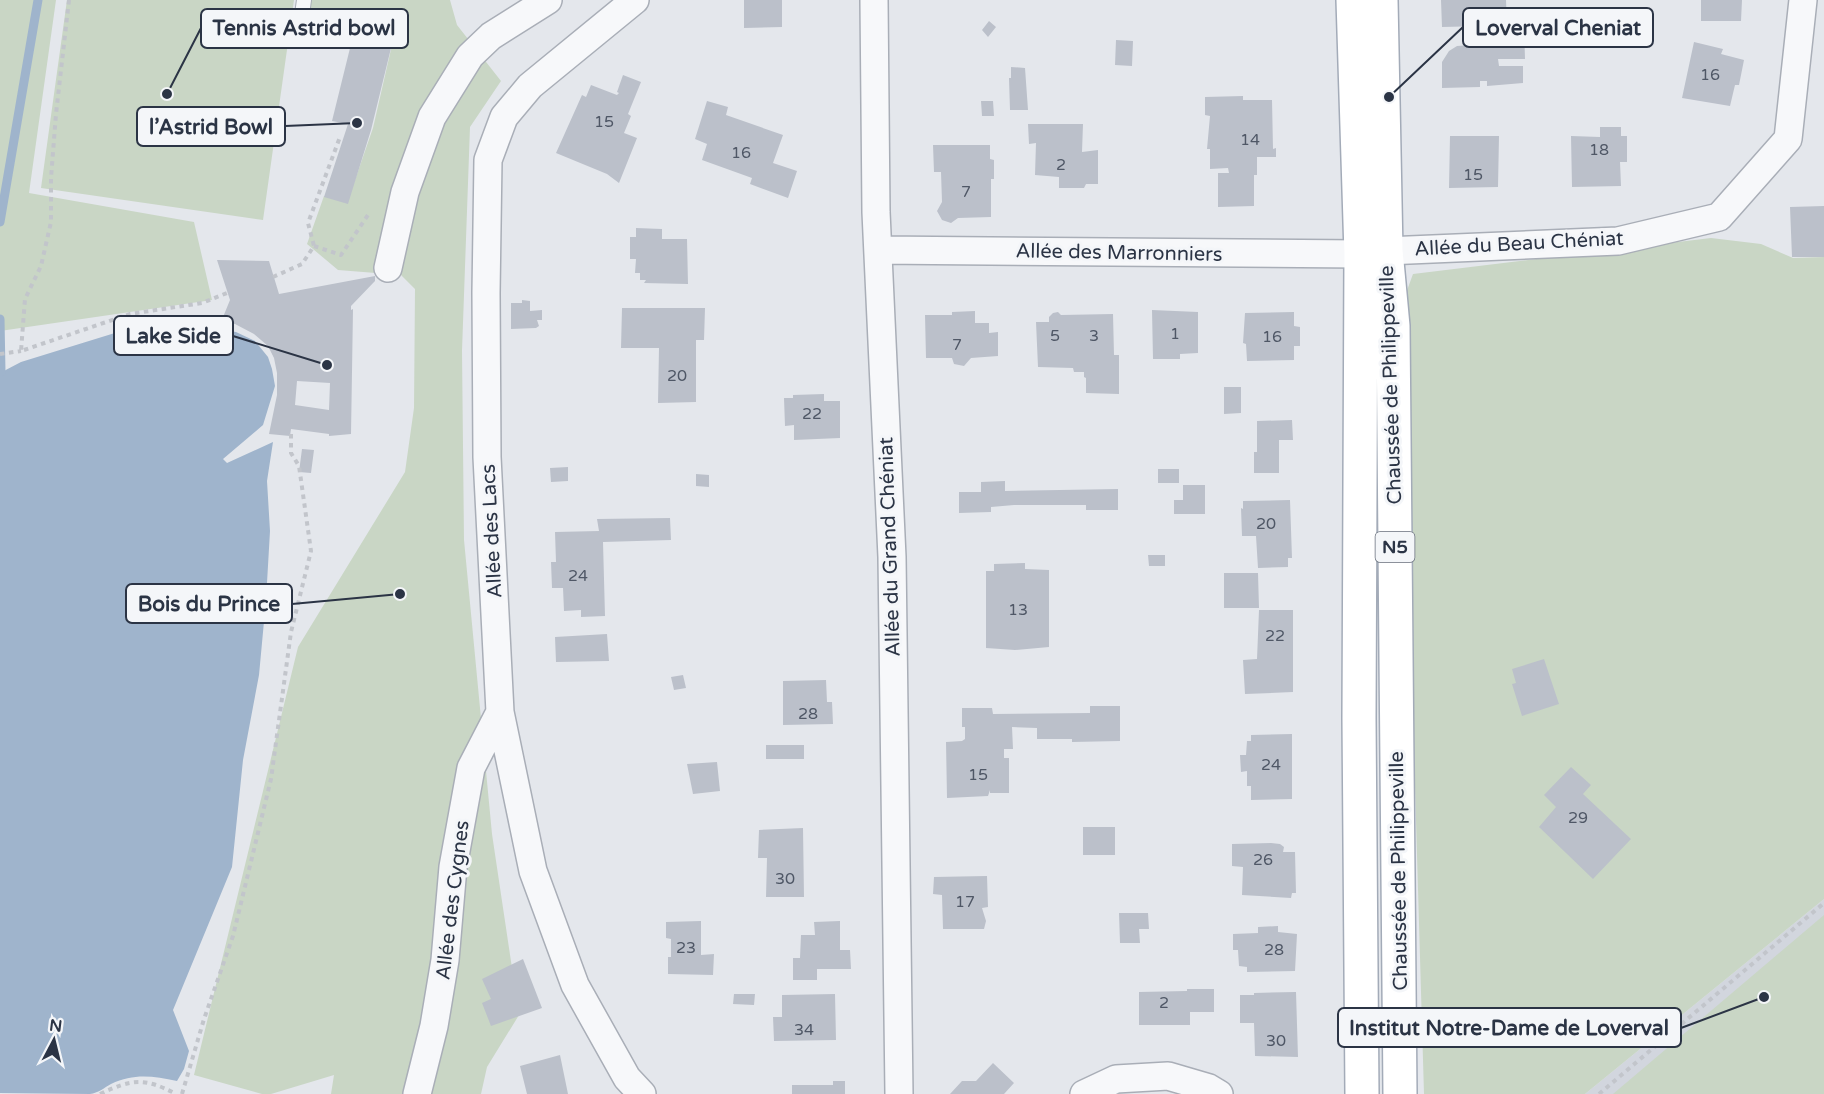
<svg xmlns="http://www.w3.org/2000/svg" width="1824" height="1094" viewBox="0 0 1824 1094" font-family="'Varela Round',sans-serif">
<rect width="100%" height="100%" fill="#e4e7ec"/>
<!-- built -->
<path fill="#d2d6de" d="M1824 899V1094H1585Z"/>
<!-- green -->
<path fill="#c9d6c5" d="M0 0H56L29 193 194 222 212 300 0 331Z
M67 0H294L263 220 41 188Z
M306 0H450L457 25 501 81 470 127 462 351 464 540 492 834 519 1015 487 1067 481 1094H331L334 1075 271 1094H262L194 1075 298 647 405 472 414 408 415 289 401 275 338 270 307 244 324 196 347 203 373 128 392 45 316 35 303 15Z
M1711 238 1761 244 1793 258 1824 257V899L1585 1094H1424L1401 307 1413 274Z
M1824 915V1094H1613Z"/>
<!-- water -->
<path fill="#9fb4cc" d="M175 322 236 332 255 341 268 357 272 369 275 386 263 425 223 459 227 463 273 442 267 481 270 531 266 600 259 675 243 760 232 867 173 1010 189 1051 184 1069 177 1081C153 1076 134 1073 111 1084 104 1088 98 1093 90 1094L0 1093V373L21 362 144 324Z"/>
<g fill="none" stroke-linecap="round" stroke-linejoin="round">
<!-- stream -->
<path stroke="#9fb4cc" stroke-width="9" d="M0 222 38 0
M0 319 1 372"/>
</g>
<!-- building -->
<path fill="#bbc0ca" fill-rule="evenodd" d="M744 0H782V27L744 28Z
M1441 0H1506L1507 26H1524L1525 59H1498L1499 66H1523V83L1487 86V81H1480V87L1442 88V62L1449 51 1457 46 1484 44V26L1442 27Z
M1701 0H1742L1741 21H1701Z
M989 21 996 27 988 37 982 30Z
M352 40 392 44 371 130 348 204 324 197 348 124 332 121Z
M1116 40 1133 41 1132 66 1115 65Z
M1694 42 1723 49 1721 54 1744 60 1739 85H1735L1730 106 1682 98Z
M1011 67 1025 68 1028 110H1010L1009 78H1011Z
M623 75 641 82 628 114 631 116 624 133 637 138 619 183 607 174 556 153 582 95 586 97 591 85 617 95 619 93 617 92Z
M1243 96V100H1272L1273 149 1276 148V157H1257V175H1254V206L1218 207V173H1229L1228 168 1210 169V149H1207L1210 116 1205 115V97Z
M707 101 728 107 726 115 783 135 773 163 797 171 788 198 750 184 752 178 702 160 707 144 695 139Z
M981 101H993L994 116H982Z
M1028 124H1083L1082 152 1098 150V184H1086L1084 188H1059V177L1035 175 1036 143 1029 144Z
M1600 127H1621V136H1627V162H1620L1621 186 1572 187 1571 136 1600 137Z
M1450 136H1499L1498 187 1449 188Z
M933 145H990V159L994 160V179H991V217L958 218 951 223 942 220 937 211 942 202 941 172H934Z
M1824 206V257H1792L1790 207Z
M636 228 662 229V239H687L688 284 644 283 646 280H640V273H635L636 259H630V237H636Z
M217 260 269 261 279 294 375 276V281L351 306V310L353 309 351 434 329 436V434L291 429 290 436 269 434 277 395V373L274 358 268 346 254 334 235 324 221 322 230 300ZM297 381 330 383 329 410 295 405Z
M522 300 530 301V311L542 310V320H537L539 326 536 328 511 329V303H522Z
M622 308H705L704 340H696V402L658 403 659 348H621Z
M1152 310 1198 312V353L1180 354V359H1153Z
M975 311V323H989V333L998 332V356L971 358 964 366 954 364 952 358H926L925 315H952V312Z
M1058 312 1061 315 1113 314 1114 355H1119V394L1086 393V378L1084 377V372H1074L1073 368 1038 367 1036 322H1049V317L1053 313Z
M1294 312V326L1300 327V346H1294V360L1247 361 1246 344 1243 343 1245 313Z
M1224 387H1241V413L1224 414Z
M824 394V401H840V438L794 440V425L785 426 784 398H793V395Z
M1292 420 1293 440H1279V473H1254V452H1257V421Z
M302 449 314 450 311 473 299 472Z
M568 467V481L551 482 550 468Z
M1158 469H1179V483H1158Z
M696 474 709 475V487L696 486Z
M1005 481V491L1118 489V510H1086V505H1014L991 507V512L959 513V492H981V482Z
M1183 485H1205V514H1174V500H1183Z
M1290 500 1292 558H1288V567L1258 568 1256 536H1242L1241 508 1243 509V501Z
M670 518 671 540 603 542 605 616 581 617V610L564 611 563 588H552L551 562H556L555 532 599 531 597 519Z
M1148 555H1165V566H1149Z
M1025 563V569L1049 570V647L1015 650 986 648V571H994V564Z
M1224 573H1258L1259 608H1224Z
M1259 610H1293V692L1245 694 1243 660 1257 659Z
M607 634 609 661 556 662 555 637Z
M1544 659 1559 704 1522 716 1512 684 1516 683 1512 669Z
M683 675 686 688 674 690 671 677Z
M826 680 827 702H832L833 724 783 725V681Z
M1090 706H1120V741L1072 742V739H1037V728L1012 727 1013 749H1004V758H1009V793H990V790L988 796 947 798 946 742 962 741 965 739V727H962V708H992L993 714 1090 713Z
M1292 734V799L1251 800V786H1247V771L1241 772 1240 755H1246L1247 741H1251V735Z
M766 745H804V759H766Z
M717 762 720 791 693 794 687 764Z
M1571 767 1591 785 1583 794 1631 839 1593 879 1539 827 1556 807 1544 795Z
M1083 827H1115V855H1083Z
M803 828 804 897H766L767 858H758L759 830Z
M1271 843 1280 844 1284 847 1283 852H1295L1296 893H1292L1291 898 1242 895 1243 867 1232 866V844Z
M987 876 988 907 982 908 986 921 984 929H943L942 895 933 894 934 877Z
M1119 913H1148L1149 929H1139L1140 943H1120Z
M701 921V955L714 954 713 975 668 974V957H671V939L666 938V922Z
M840 921V950H850L851 969H817V980H793V958H800L801 935H815L814 922Z
M1278 926V932L1297 934 1295 971 1247 972V967L1239 966 1238 950H1233V934L1258 933V927Z
M523 959 542 1008 491 1026 482 1003 491 999 482 979Z
M1187 989H1214V1012H1190V1025H1139V992L1187 991Z
M1296 992 1298 1057 1255 1056 1254 1023H1240V995H1254V993Z
M734 994H755L754 1005 733 1004Z
M835 994 836 1040 774 1041 773 1017H782V995Z
M560 1055 568 1094H527L520 1066Z
M993 1063 1014 1083 1004 1094H950L962 1081H976Z
M833 1081H845V1094H792V1085H833Z"/>
<g fill="none" stroke-linecap="round" stroke-linejoin="round">
<defs>
<path id="service" d="M300 29 304 0"/>
<path id="minor" d="M635 0 530 86 504 117 488 160 486 293 487 457 500 712 533 871 575 985 627 1078 642 1094
M874 0 876 212 892 557 899 1094
M878 250 1361 254 1386 251 1618 241 1719 217 1788 139 1803 0
M388 268 405 192 432 117 470 56 491 36 548 0
M417 1094 434 1026 445 960 453 867 471 768 500 712
M1084 1094 1116 1079 1168 1076 1209 1088 1219 1094"/>
<path id="primary" d="M1353 0 1361 254 1359 718 1362 1094
M1381 0 1386 251 1393 326 1400 1094"/>
</defs>
<!-- service casing -->
<use href="#service" stroke="#a9aeb7" stroke-width="16"/>
<!-- minor casing -->
<use href="#minor" stroke="#a9aeb7" stroke-width="30"/>
<!-- primary casing -->
<use href="#primary" stroke="#a3abb8" stroke-width="36"/>
<!-- path -->
<path stroke="#c2c5cb" stroke-width="4" stroke-dasharray="4.5 4.5" stroke-linecap="butt" d="M69 0 56 114 51 178V222L41 266 25 299 21 351 130 314 202 303 227 293
M314 246 341 255 370 212
M273 277 302 264 314 246 308 223 340 137
M0 354 21 351
M100 1094C132 1079 144 1077 176 1094
M182 1094 204 1019 233 936 271 779 291 632 311 551 299 466 291 453V433
M1599 1094 1824 903"/>
<!-- service -->
<use href="#service" stroke="#f7f8fa" stroke-width="14"/>
<!-- minor -->
<use href="#minor" stroke="#f7f8fa" stroke-width="27"/>
<!-- primary -->
<use href="#primary" stroke="#fff" stroke-width="33"/>
</g>
<g text-anchor="middle" stroke-width="6" stroke-linejoin="round" paint-order="stroke">
<!-- number labels -->
<g font-size="16" fill="#4f5766">
<text x="1710" y="80">16</text>
<text x="604" y="127">15</text>
<text x="1250" y="145">14</text>
<text x="1599" y="155">18</text>
<text x="741" y="158">16</text>
<text x="1061" y="170">2</text>
<text x="1473" y="180">15</text>
<text x="966" y="197">7</text>
<text x="1175" y="339">1</text>
<text x="1055" y="341">5</text>
<text x="1094" y="341">3</text>
<text x="1272" y="342">16</text>
<text x="957" y="350">7</text>
<text x="677" y="381">20</text>
<text x="812" y="419">22</text>
<text x="1266" y="529">20</text>
<text x="578" y="581">24</text>
<text x="1018" y="615">13</text>
<text x="1275" y="641">22</text>
<text x="808" y="719">28</text>
<text x="1271" y="770">24</text>
<text x="978" y="780">15</text>
<text x="1578" y="823">29</text>
<text x="1263" y="865">26</text>
<text x="785" y="884">30</text>
<text x="965" y="907">17</text>
<text x="686" y="953">23</text>
<text x="1274" y="955">28</text>
<text x="1164" y="1008">2</text>
<text x="804" y="1035">34</text>
<text x="1276" y="1046">30</text>
</g>
<!-- shield labels -->
<rect fill="#f4f6f9" stroke="#676e7b" stroke-width="1.5" x="1375.5" y="532" width="39" height="30" rx="4.5"/>
<g font-size="18" font-weight="bold" fill="#2b3445">
<text x="1395" y="553">N5</text>
</g>
<!-- street labels -->
<g font-size="20" fill="#2b3445" stroke="#f4f6f9">
<text transform="translate(1519 243) rotate(-3)" y="7">Allée du Beau Chéniat</text>
<text transform="translate(1119 252) rotate(1)" y="7">Allée des Marronniers</text>
<text transform="translate(1390 385) rotate(-92)" y="7">Chaussée de Philippeville</text>
<text transform="translate(491 531) rotate(-93)" y="7">Allée des Lacs</text>
<text transform="translate(889 547) rotate(-92)" y="7">Allée du Grand Chéniat</text>
<text transform="translate(1398 871) rotate(-91)" y="7">Chaussée de Philippeville</text>
<text transform="translate(452 900) rotate(-83)" y="7">Allée des Cygnes</text>
</g>
</g>
<!-- callouts -->
<path fill="none" stroke="#2b3445" stroke-width="2" d="M1389 97L1463 27M167 94L201 28M357 123L285 126M327 365L233 336M400 594L292 604M1764 997L1681 1028"/>
<g fill="#2b3445" stroke="#f4f6f9" stroke-width="2">
<circle cx="1389" cy="97" r="6"/>
<circle cx="167" cy="94" r="6"/>
<circle cx="357" cy="123" r="6"/>
<circle cx="327" cy="365" r="6"/>
<circle cx="400" cy="594" r="6"/>
<circle cx="1764" cy="997" r="6"/>
</g>
<g fill="#f4f6f9" stroke="#2b3445" stroke-width="2">
<rect x="1463" y="8" width="190" height="39" rx="6"/>
<rect x="201" y="9" width="207" height="39" rx="6"/>
<rect x="137" y="107" width="148" height="39" rx="6"/>
<rect x="114" y="316" width="119" height="39" rx="6"/>
<rect x="126" y="584" width="166" height="39" rx="6"/>
<rect x="1338" y="1008" width="343" height="39" rx="6"/>
</g>
<g font-size="21" text-anchor="middle" font-weight="bold" fill="#2b3445">
<text x="1558" y="35">Loverval Cheniat</text>
<text x="304" y="35">Tennis Astrid bowl</text>
<text x="211" y="134">l’Astrid Bowl</text>
<text x="173" y="343">Lake Side</text>
<text x="209" y="611">Bois du Prince</text>
<text x="1509" y="1035">Institut Notre-Dame de Loverval</text>
</g>
<!-- north arrow -->
<g transform="translate(54 1040) rotate(7)" stroke="#f4f6f9" stroke-width="4.5" paint-order="stroke">
<path d="M0-4.5L10 22L0 15L-10 22Z" fill="#2b3445"/>
<text y="-9" font-size="16" font-weight="bold" text-anchor="middle" fill="#2b3445">N</text>
</g>
</svg>
